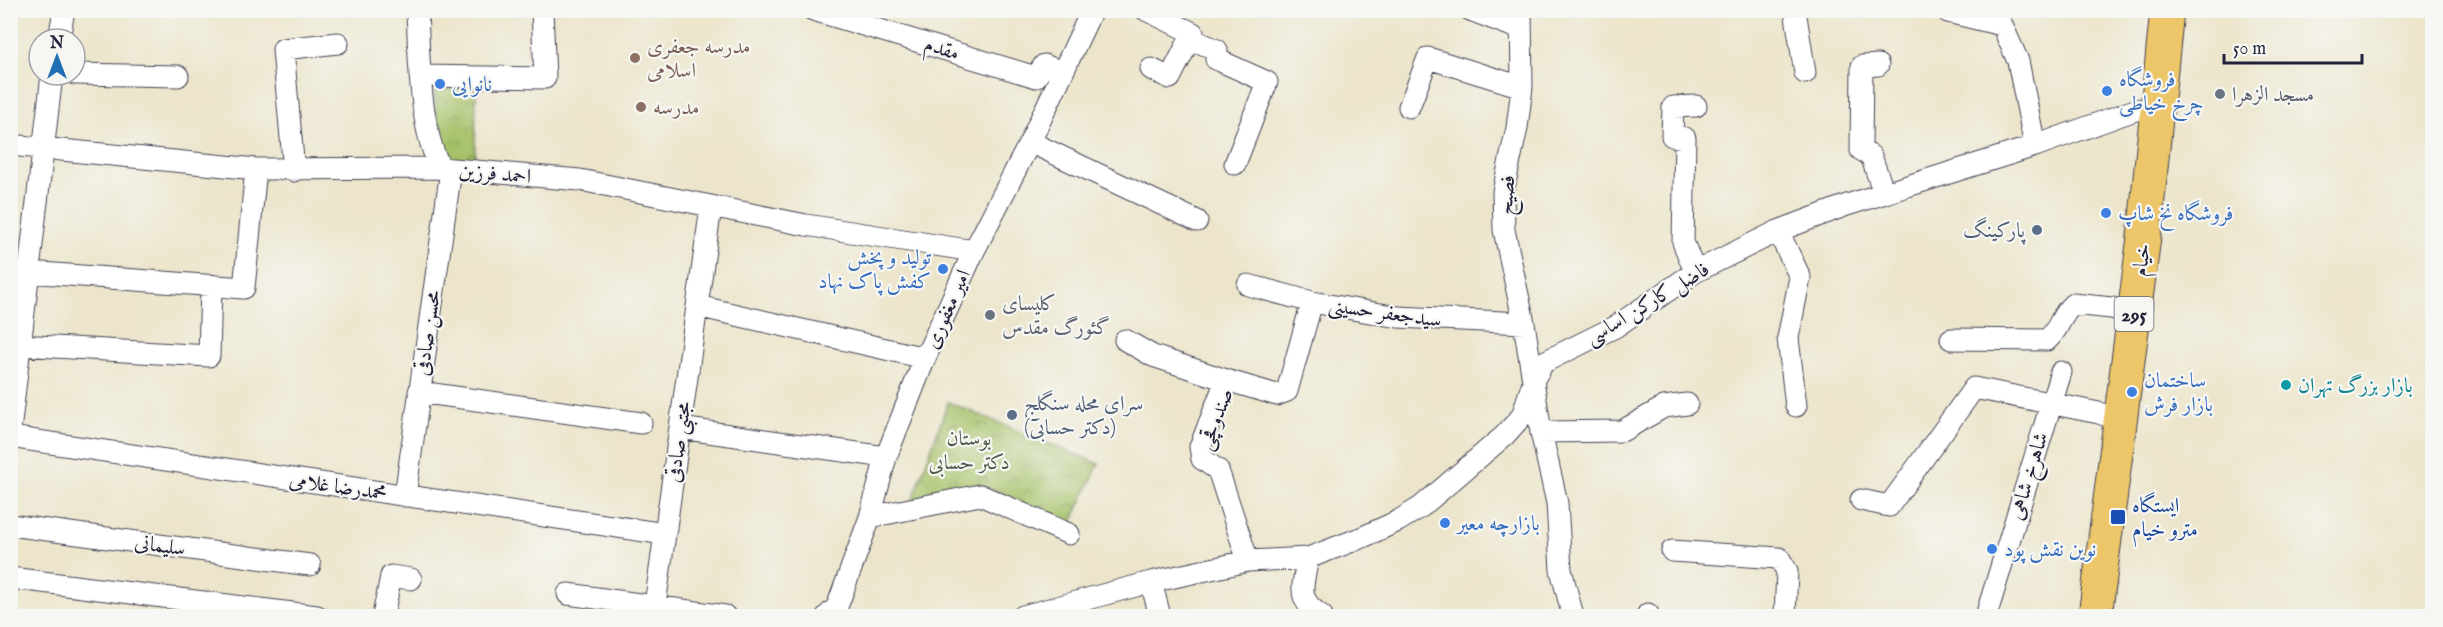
<svg xmlns="http://www.w3.org/2000/svg" width="2443" height="627" viewBox="0 0 2443 627" font-family="'IM FELL English',Amiri,serif">
<defs>
<pattern id="park-crowns" width="20" height="18" patternUnits="userSpaceOnUse" patternTransform="scale(1.5)"><rect width="20" height="18" fill="#a6c168"/><path d="M2 6a3 3 0 1 1 6 0M12 15a3 3 0 1 1 6 0" fill="none" stroke="#879c57"/></pattern>
</defs>
<rect width="100%" height="100%" fill="#f6f6f2"/>
<filter id="ink" filterUnits="userSpaceOnUse"><feTurbulence type="fractalNoise" baseFrequency=".0167" numOctaves="2"/><feDisplacementMap in="SourceGraphic" scale="12" xChannelSelector="R" yChannelSelector="G"/><feConvolveMatrix kernelMatrix="1 2 1 2 8 2 1 2 1" color-interpolation-filters="sRGB"/></filter>
<filter id="wash" filterUnits="userSpaceOnUse"><feTurbulence type="fractalNoise" baseFrequency=".008" numOctaves="4" result="noise"/><feDisplacementMap in="SourceGraphic" scale="24" xChannelSelector="R" yChannelSelector="G"/><feGaussianBlur stdDeviation="1.35" result="paint"/><feColorMatrix in="noise" values="0 0 0 0 0 0 0 0 0 0 0 0 0 0 0 0 0 1.4 0 .05"/><feComposite in="paint" operator="in"/></filter>
<g filter="url(#wash)">
<rect width="100%" height="100%" fill="#ece5cb"/>
<!-- park -->
<path fill="url(#park-crowns)" stroke="#647252" stroke-width="1.5" d="M434 89H476L475 160H446L438 143Z
M948 402 1099 464 1071 524 980 484 912 502Z"/>
</g>
<g filter="url(#ink)">
<g fill="none" stroke-linecap="round" stroke-linejoin="round">
<defs>
<path id="minor" d="M417 10C419 54 419 131 441 168
M813 10 1036 77 1044 65 1063 72
M1146 10 1193 33 1170 78 1151 69
M1470 10 1520 29
M1521 10 1522 87 1517 128 1503 192 1504 230 1524 323 1541 432 1557 503 1561 570 1573 616
M1795 10 1805 73
M1948 12 2002 25 2018 61 2035 146
M1189 38 1217 50 1216 59 1267 82 1235 164
M59 39 64 10
M1878 65 1862 66 1861 150 1871 156 1884 193
M75 74 178 76
M420 76 545 78 542 10
M1409 107 1428 58 1522 87
M1030 142 1197 221
M10 145 256 169 441 168 580 180 806 225 974 251
M294 171 283 49 338 43
M1778 231 1800 277 1788 338 1796 406
M28 272 244 288 256 169
M1695 272 1683 242 1685 138 1672 136 1673 107 1696 106
M1248 285 1312 302 1398 317 1524 323
M697 306 925 358
M1951 339 2047 340C2060 329 2059 317 2073 304L2112 308 2134 315
M1125 340 1153 356 1226 380
M20 345 209 356 211 285
M419 392 641 423
M680 428 886 457
M10 431 52 75
M1541 432 1622 431 1664 407 1687 404
M10 437 665 534
M405 496 451 170
M1861 500 1889 506 1974 388 2099 413 2119 420
M870 517 980 495 1069 534
M10 525 310 565
M1672 551 1779 558 1787 571 1785 616
M1308 558C1303 586 1295 599 1322 616
M1248 561 1218 470 1202 459 1200 447 1226 380 1277 395 1287 391 1312 302
M10 578 317 616
M1151 582 1160 616
M568 594 725 616
M655 605 711 207
M1648 614V616
M383 616 391 576 411 579
M827 616 837 607 870 517 886 457 925 358 974 251 1030 142 1092 10
M1023 616 1151 582 1248 561 1308 558 1363 537 1398 521 1421 507 1505 435 1522 416 1534 379 1544 362 1615 327 1695 272 1778 231 1847 205 2035 146 2135 110 2157 109
M1986 616 2061 372"/>
<path id="primary" d="M2095 616 2144 237 2167 10"/>
</defs>
<!-- minor casing -->
<use href="#minor" stroke="#403f51" stroke-width="23"/>
<!-- primary casing -->
<use href="#primary" stroke="#403f51" stroke-width="35"/>
<!-- minor -->
<use href="#minor" stroke="#fff" stroke-width="21"/>
<!-- primary -->
<use href="#primary" stroke="#ecc669" stroke-width="33"/>
</g>
</g>
<!-- markers -->
<g fill="#8d6e63" stroke="#f6f6f2" stroke-width="2">
<circle cx="635" cy="58" r="6"/>
<circle cx="641" cy="107" r="6"/>
</g>
<g fill="#3f7fe0" stroke="#f6f6f2" stroke-width="2">
<circle cx="440" cy="84" r="6"/>
<circle cx="2107" cy="91" r="6"/>
<circle cx="2106" cy="213" r="6"/>
<circle cx="943" cy="269" r="6"/>
<circle cx="2132" cy="392" r="6"/>
<circle cx="1445" cy="523" r="6"/>
<circle cx="1992" cy="549" r="6"/>
</g>
<g fill="#6b7280" stroke="#f6f6f2" stroke-width="2">
<circle cx="2220" cy="94" r="6"/>
<circle cx="990" cy="315" r="6"/>
</g>
<g fill="#5c6f8a" stroke="#f6f6f2" stroke-width="2">
<circle cx="2037" cy="230" r="6"/>
<circle cx="1012" cy="415" r="6"/>
</g>
<circle fill="#0f9aa8" stroke="#f6f6f2" stroke-width="2" cx="2286" cy="385" r="6"/>
<rect fill="#1a4fb4" stroke="#f6f6f2" stroke-width="2" x="2110" y="509" width="16" height="16" rx="3"/>
<g text-anchor="middle" stroke-width="4.5" stroke-linejoin="round" paint-order="stroke">
<!-- shield labels -->
<rect fill="#f6f6f2" stroke="#626272" stroke-width="1.5" x="2114.5" y="297" width="39" height="34" rx="4.5"/>
<g font-size="20" font-weight="bold" fill="#22223b">
<text x="2134" y="321">295</text>
</g>
<!-- education labels -->
<g font-size="21" fill="#785e54" stroke="#f6f6f2" text-anchor="start">
<text x="647" y="53">مدرسه جعفری<tspan x="647" dy="24">اسلامی</tspan></text>
<text x="653" y="114">مدرسه</text>
</g>
<!-- street labels -->
<g font-size="21" fill="#22223b" stroke="#f6f6f2">
<text transform="translate(942 48) rotate(18)" y="7">مقدم</text>
<text transform="translate(495 173) rotate(5)" y="7">احمد فرزین</text>
<text transform="translate(1506 195) rotate(-86)" y="7">فصیح</text>
<text transform="translate(2141 260) rotate(-83)" y="7">خیام</text>
<text transform="translate(1647 303) rotate(-31)" y="7">فاضل کارکن اساسی</text>
<text transform="translate(947 309) rotate(-66)" y="7">امیر مغفوری</text>
<text transform="translate(1385 312) rotate(8)" y="7">سیدجعفر حسینی</text>
<text transform="translate(427 333) rotate(-82)" y="7">محسن صادقی</text>
<text transform="translate(1215 419) rotate(-69)" y="7">صندوقچی</text>
<text transform="translate(678 442) rotate(-82)" y="7">مجتبی صادقی</text>
<text transform="translate(2028 476) rotate(-73)" y="7">شاهرخ شاهی</text>
<text transform="translate(338 486) rotate(8)" y="7">محمدرضا غلامی</text>
<text transform="translate(160 545) rotate(8)" y="7">سلیمانی</text>
</g>
<!-- shop labels -->
<g font-size="21" fill="#366cbe" stroke="#f6f6f2" text-anchor="start">
<text x="2119" y="86">فروشگاه<tspan x="2119" dy="24">چرخ خیاطی</tspan></text>
<text x="452" y="91">نانوایی</text>
<text x="2118" y="220">فروشگاه نخ شاپ</text>
<text x="931" y="264" text-anchor="end">تولید و پخش<tspan x="931" dy="24">کفش پاک نهاد</tspan></text>
<text x="2144" y="387">ساختمان<tspan x="2144" dy="24">بازار فرش</tspan></text>
<text x="1457" y="530">بازارچه معیر</text>
<text x="2004" y="556">نوین نقش پود</text>
</g>
<!-- worship labels -->
<g font-size="21" fill="#5b616d" stroke="#f6f6f2" text-anchor="start">
<text x="2232" y="101">مسجد الزهرا</text>
<text x="1002" y="310">کلیسای<tspan x="1002" dy="24">گئورگ مقدس</tspan></text>
</g>
<!-- service labels -->
<g font-size="21" fill="#4e5e75" stroke="#f6f6f2" text-anchor="end">
<text x="2025" y="237">پارکینگ</text>
<text x="1024" y="410" text-anchor="start">سرای محله سنگلج<tspan x="1024" dy="24">(دکتر حسابی)</tspan></text>
</g>
<!-- culture labels -->
<g font-size="21" fill="#0d838f" stroke="#f6f6f2" text-anchor="start">
<text x="2298" y="392">بازار بزرگ تهران</text>
</g>
<!-- park labels -->
<g font-size="21" fill="#505a4b" stroke="#f6f6f2">
<text x="969" y="445">بوستان<tspan x="969" dy="24">دکتر حسابی</tspan></text>
</g>
<!-- transit labels -->
<g font-size="21" fill="#164399" stroke="#f6f6f2" text-anchor="start">
<text x="2132" y="512">ایستگاه<tspan x="2132" dy="24">مترو خیام</tspan></text>
</g>
</g>
<!-- margin -->
<rect width="2443" height="627" fill="none" stroke="#f6f6f2" stroke-width="36"/>
<!-- north arrow -->
<g transform="translate(57 57)"><circle r="28" fill="#f6f6f2" stroke="#a1a1a9" stroke-width="1.5"/>
<path d="M0-4.5L10 22L0 15L-10 22Z" fill="#1f6fb2"/>
<text y="-9" font-size="16" font-weight="bold" text-anchor="middle" fill="#22223b">N</text>
</g>
<!-- scale -->
<path d="M2224 54v9h138v-9" fill="none" stroke="#22223b" stroke-width="3"/>
<text x="2233" y="54" font-size="18" fill="#22223b" stroke="#f6f6f2" stroke-width="4.5" paint-order="stroke">50 m</text>
</svg>
